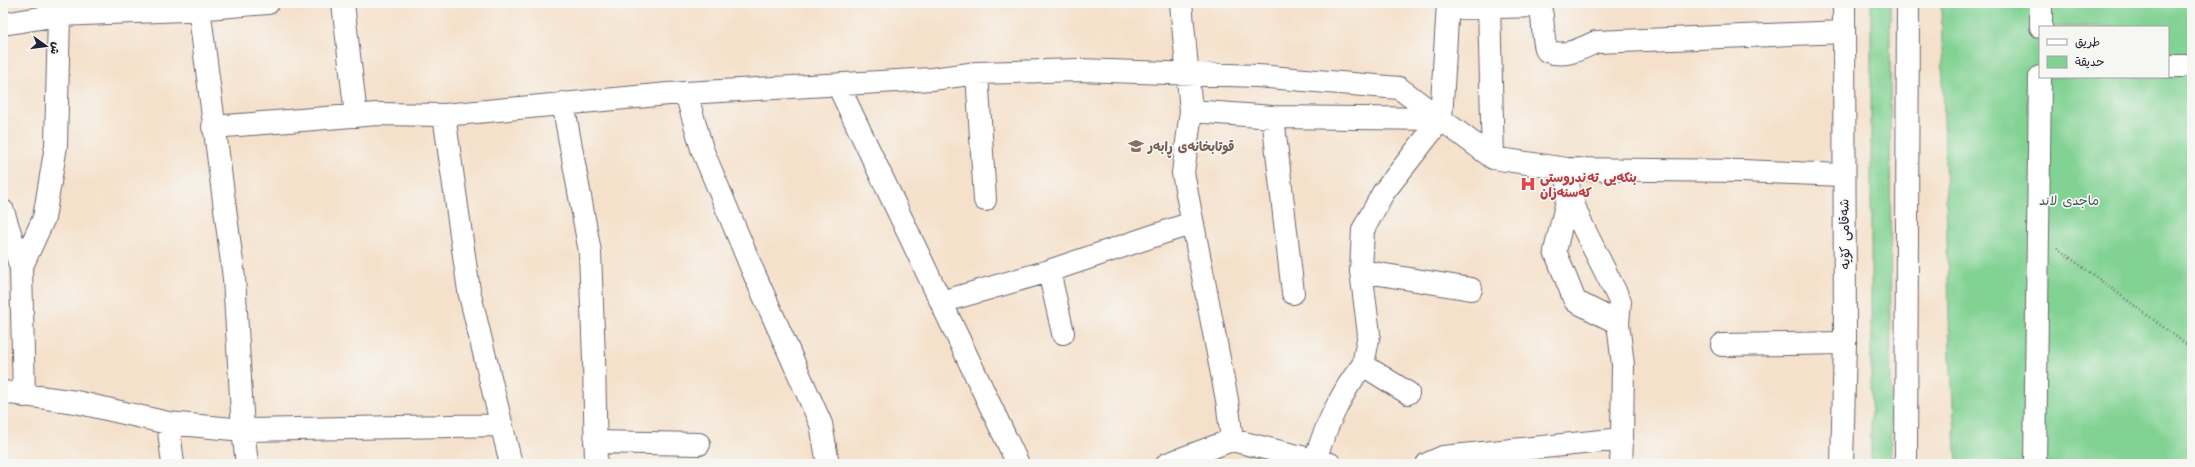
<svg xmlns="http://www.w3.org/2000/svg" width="2195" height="467" viewBox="0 0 2195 467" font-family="Kalam,'Playpen Sans Arabic',sans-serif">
<rect width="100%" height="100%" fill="#f6f6f2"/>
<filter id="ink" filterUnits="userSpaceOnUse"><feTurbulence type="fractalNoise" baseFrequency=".025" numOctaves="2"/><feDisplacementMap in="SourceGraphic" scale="8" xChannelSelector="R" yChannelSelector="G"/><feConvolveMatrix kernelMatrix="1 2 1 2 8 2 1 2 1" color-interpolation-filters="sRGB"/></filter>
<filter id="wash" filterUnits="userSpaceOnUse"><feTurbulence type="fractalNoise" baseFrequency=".012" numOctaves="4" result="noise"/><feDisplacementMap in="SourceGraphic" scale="16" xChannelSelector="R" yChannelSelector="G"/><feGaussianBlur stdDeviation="0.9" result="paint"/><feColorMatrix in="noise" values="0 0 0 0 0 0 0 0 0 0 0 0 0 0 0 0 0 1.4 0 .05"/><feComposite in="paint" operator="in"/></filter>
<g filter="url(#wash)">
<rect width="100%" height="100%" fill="#f5e1cb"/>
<!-- green -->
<path fill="#81d293" stroke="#527a67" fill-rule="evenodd" d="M1871 3H1890L1891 464H1871Z
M1941 3H2192V464H1957L1950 355ZM2040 27H2168V77H2040Z"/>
</g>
<g filter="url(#ink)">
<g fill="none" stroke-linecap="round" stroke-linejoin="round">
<defs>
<path id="minor" d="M343 3 356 116
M1181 3 1191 111 1183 173 1227 400 1232 440
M1489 6 1493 158
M199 8 234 278 243 430 247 464
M1449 8 1538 6C1545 11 1541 39 1547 51 1565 58 1580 49 1596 42L1844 32
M3 24 59 15 184 10 268 3
M2041 27V3
M2168 66H2192
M977 73 985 200
M838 85 1018 464
M686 93 702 149 752 269 821 424 828 464
M563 103 590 252 594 359 596 464
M1191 111 1273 117 1441 119
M444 115 469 291 511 464
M1273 117 1293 293
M213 127 377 114 444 115 668 94 932 79 977 73 1078 70 1258 76 1399 88 1493 158 1567 169 1742 171 1843 175
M1569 193 1555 251 1575 301 1618 323
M3 211 21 268 24 396
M21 268 44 218 56 146 59 15
M1049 271 1063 333
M1361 271 1471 289
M941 302 1049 271 1192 223
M1722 345 1845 343
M3 392 76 402 168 423 243 430 501 425
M1408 393 1363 365 1369 334 1361 271 1363 230 1383 193 1441 119 1448 3
M168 423 173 464
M595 442 699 444
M1167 464 1232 440 1330 464
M1314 464C1323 432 1342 390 1363 365
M1427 464 1443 457 1622 439 1623 365 1618 323 1620 301 1580 221 1569 193 1567 169
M1621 464 1622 439
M2035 464 2040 77"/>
<path id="highway" d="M1842 464 1845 343 1844 3
M1906 464 1908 3"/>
</defs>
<!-- minor casing -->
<use href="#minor" stroke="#6c656d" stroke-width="24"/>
<!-- highway casing -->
<use href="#highway" stroke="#6c656d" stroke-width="24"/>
<!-- path -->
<path stroke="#6c656d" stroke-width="2.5" stroke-dasharray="1 3" stroke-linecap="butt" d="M2057 248 2190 347
M2192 292 2190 347 2192 447"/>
<!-- minor -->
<use href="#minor" stroke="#fff" stroke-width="22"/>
<!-- highway -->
<use href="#highway" stroke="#fff" stroke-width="22"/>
</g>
</g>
<!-- icons -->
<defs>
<symbol id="school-bare" viewBox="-9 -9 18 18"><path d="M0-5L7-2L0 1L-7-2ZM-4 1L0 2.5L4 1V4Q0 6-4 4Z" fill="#8d6e63" stroke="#f6f6f2" stroke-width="2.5" paint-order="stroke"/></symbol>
<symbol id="hospital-bare" viewBox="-9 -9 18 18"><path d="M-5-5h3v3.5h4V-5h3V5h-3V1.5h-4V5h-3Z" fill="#e0444e" stroke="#f6f6f2" stroke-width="2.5" paint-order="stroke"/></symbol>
</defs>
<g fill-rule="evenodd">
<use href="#school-bare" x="1125" y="135" width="22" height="22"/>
<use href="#hospital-bare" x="1517" y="173" width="22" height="22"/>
</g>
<g text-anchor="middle" stroke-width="3.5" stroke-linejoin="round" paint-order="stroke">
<!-- education labels -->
<g font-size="13" font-weight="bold" fill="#785e54" stroke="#f6f6f2" text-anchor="start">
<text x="1148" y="151">قوتابخانەی ڕابەر</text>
</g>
<!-- health labels -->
<g font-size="13" font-weight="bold" fill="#be3a42" stroke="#f6f6f2" text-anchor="start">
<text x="1540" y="182">بنکەیی تەندروستی<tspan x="1540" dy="15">کەسنەزان</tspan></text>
</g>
<!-- park labels -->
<g font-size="13" fill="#3e5755" stroke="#f6f6f2">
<text x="2069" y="205">ماجدی لاند</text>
</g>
<!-- street labels -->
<g font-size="13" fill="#22223b" stroke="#f6f6f2">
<text transform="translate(1844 234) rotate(-91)" y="5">شەقامی کۆیە</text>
</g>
</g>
<!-- margin -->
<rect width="2195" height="467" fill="none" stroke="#f6f6f2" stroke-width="16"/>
<!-- legend -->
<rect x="2039" y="26" width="130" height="52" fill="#f6f6f2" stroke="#a1a1a9"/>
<rect x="2047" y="39" width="20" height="6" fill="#ffffff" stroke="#a1a1a9"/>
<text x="2075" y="46" font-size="12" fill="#22223b">طريق</text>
<rect x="2047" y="56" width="20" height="12" fill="#81d293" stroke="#a1a1a9"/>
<text x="2075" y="66" font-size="12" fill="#22223b">حديقة</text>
<!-- north arrow -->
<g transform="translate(46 46) rotate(104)" stroke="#f6f6f2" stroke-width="3" paint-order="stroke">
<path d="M0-3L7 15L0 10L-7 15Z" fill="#22223b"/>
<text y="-6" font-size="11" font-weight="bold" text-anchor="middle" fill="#22223b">ش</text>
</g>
</svg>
